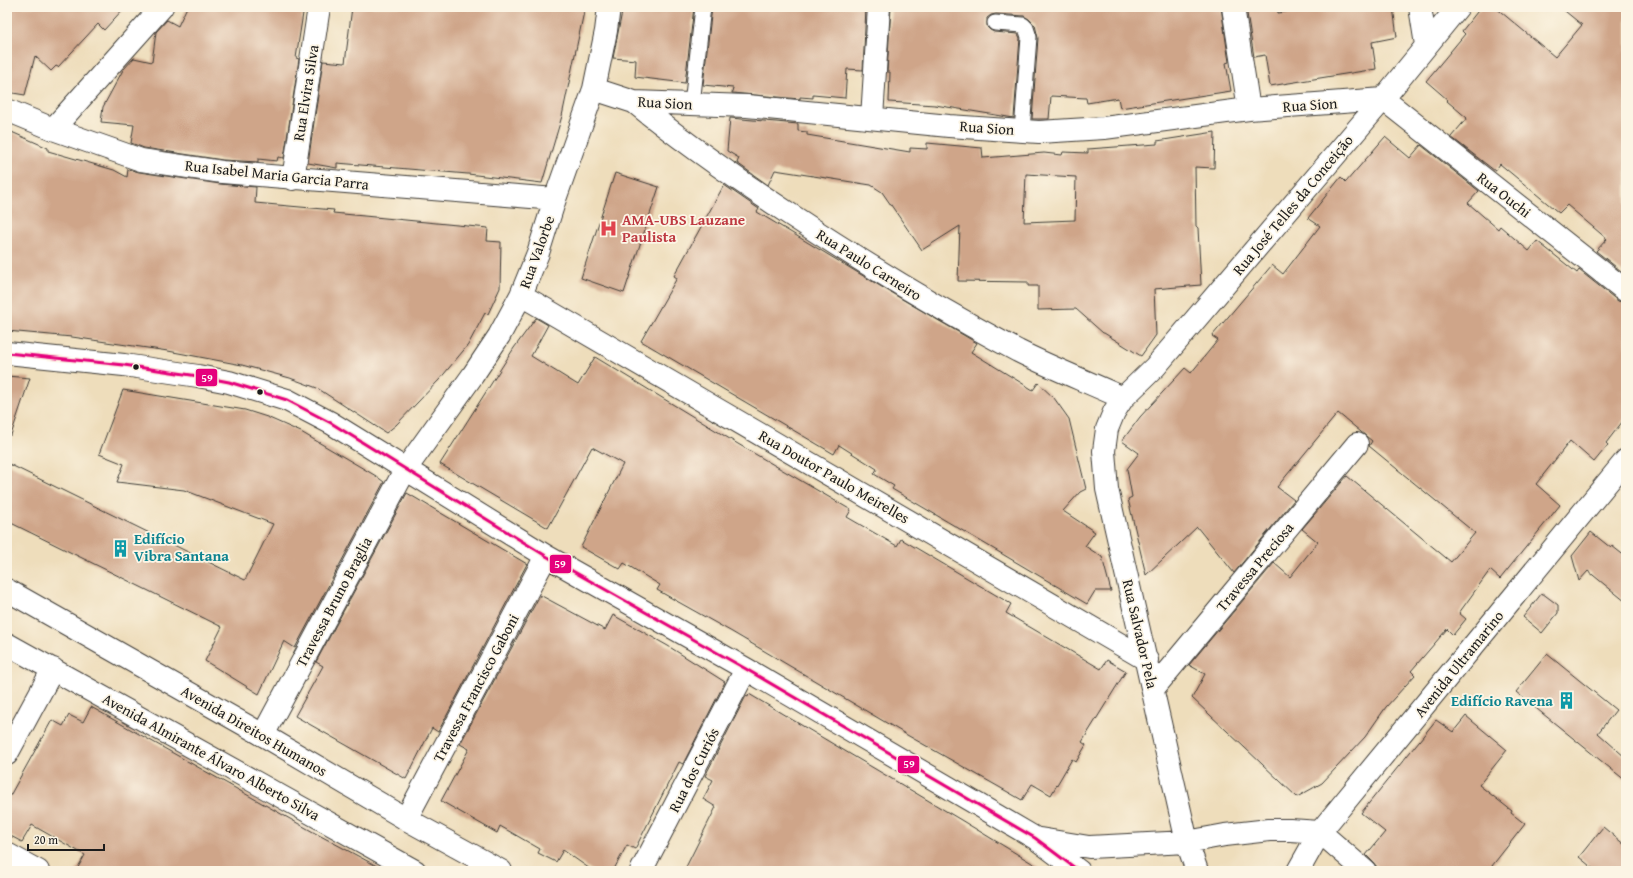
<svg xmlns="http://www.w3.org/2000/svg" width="1633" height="878" viewBox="0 0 1633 878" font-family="'Gentium Book Plus',serif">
<rect width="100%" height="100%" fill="#fcf5e5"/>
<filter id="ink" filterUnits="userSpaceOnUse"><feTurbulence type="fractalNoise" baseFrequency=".025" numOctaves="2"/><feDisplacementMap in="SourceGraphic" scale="8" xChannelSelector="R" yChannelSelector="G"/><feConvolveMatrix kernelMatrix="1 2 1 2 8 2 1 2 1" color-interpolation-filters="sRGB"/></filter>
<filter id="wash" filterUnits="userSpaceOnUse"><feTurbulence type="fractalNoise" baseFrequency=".012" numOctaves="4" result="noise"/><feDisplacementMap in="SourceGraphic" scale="16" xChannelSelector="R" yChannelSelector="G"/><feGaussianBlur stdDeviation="0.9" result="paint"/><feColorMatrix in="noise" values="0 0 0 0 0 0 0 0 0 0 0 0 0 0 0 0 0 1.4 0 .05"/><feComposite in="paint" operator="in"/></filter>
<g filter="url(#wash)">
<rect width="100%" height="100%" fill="#edb"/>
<g id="blocks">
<!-- building -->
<path fill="#cfa589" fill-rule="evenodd" d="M7 7H125L104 30 98 24 58 67 56 66 51 71 35 56 25 95 7 92Z
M187 7H304L296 58 299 59 284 158 278 157 277 161 258 159V162L223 160 144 148 131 143 134 125 101 122 103 107 123 70 134 58 152 62 156 32 167 20 178 26Z
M352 7H585L562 116 542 183 468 174 337 163V168L308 163 323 61 345 63Z
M623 7H694L685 83 635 77 636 60 613 58Z
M712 7H866L863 70 847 69 845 98 813 95V98L800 97V99L732 93 733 88 703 85Z
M891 7H1221L1229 62 1226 63 1231 91 1120 108 1118 98 1087 103 1086 98 1051 96 1049 119H1032L1038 38 1035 25 1029 19 1024 16 996 14 991 15 987 18V27L990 30 994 32 1018 34 1020 38 1014 118 935 105 889 102 890 72H887Z
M1246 7H1277L1278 13 1319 7H1393L1397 37 1372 42 1376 69 1270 86 1265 55 1254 57Z
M1481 7H1495L1555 57 1582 25 1560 7H1626V275L1596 251 1607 239 1567 205 1559 213 1500 164 1495 171 1451 137 1467 118 1447 101 1448 100 1426 81 1465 34 1462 31Z
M730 118 798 124V131L807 132V135L910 152V148L927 149V143L982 148 983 158 1044 153 1062 155 1063 152 1088 153V149L1157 144V141L1215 132 1214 168 1195 167 1196 226 1198 228 1201 285 1154 289 1156 335 1141 356 1104 333H1103L1076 309 1038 310V286H1028V282L958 281 960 226 922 250 882 192 871 185 775 170 768 185 737 163 739 158 727 151ZM1026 174 1076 177 1075 220 1024 222Z
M7 130 48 148V151L114 170 127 177 128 169 139 172 220 184 256 187 255 203 334 210 333 213 488 228 487 241 501 242 500 288 488 314 485 313 468 345 439 380 396 425 386 433 317 388 290 378 242 365 168 351 72 337 7 331Z
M1385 137 1410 158 1421 145 1479 191 1468 203 1498 229 1500 226 1529 251 1537 241 1577 273 1579 270 1618 301 1626 303V417L1606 443 1608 445 1594 462 1570 441 1536 484 1560 505 1500 579 1490 570 1459 613 1466 619 1453 635 1447 629 1411 671 1415 675 1386 707 1365 737 1322 783 1297 797 1192 698 1205 674 1189 665 1274 563 1290 577 1318 542 1302 529 1347 476 1451 562 1475 533 1369 446 1372 441 1338 413 1277 487 1294 500 1234 573 1197 527 1146 575 1128 499 1132 497 1127 469 1139 453 1122 441 1140 417 1185 368 1191 373 1218 340 1212 336 1272 265 1283 274 1320 226 1308 218 1341 177 1346 182Z
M615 173 659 187 624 293 581 278Z
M724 185 759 209 757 212 895 295 977 343 971 352 1033 390 1038 383 1054 398 1069 419 1086 489 1080 492 1063 511 1095 532 1085 546 1102 557 1111 591H1095L1087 604 892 489 894 486 874 474 877 469 839 445 834 454 641 341 677 278 674 276Z
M536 318 548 325 531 356 578 385 595 357 738 444 851 510 847 517 897 546 901 539 1011 604 1006 613 1101 669 1107 660 1126 671 1082 742 1086 745 1076 762 1072 759 1051 795 1032 784 1022 800 907 735 732 632 657 590 660 585 624 563 620 569 581 547 623 464 592 447 548 528 440 464 514 348Z
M7 376 30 378 11 435H7Z
M123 390 245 410 267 417 301 432 376 476 384 482 295 648 284 641 259 694 205 661 222 627 7 521V463L245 580 273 524 184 490 117 482 124 464 99 454Z
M407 493 527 564 438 732 432 728 406 779 295 716 323 666 316 662Z
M1591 532 1611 548 1612 546 1626 557V602L1588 571 1579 581 1572 556Z
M1542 593 1558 605V613L1542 633 1523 617Z
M540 595 605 630 613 615 668 646 725 682 683 764 679 762 635 849 627 845 613 871H593L563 850 556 862 538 853 540 849 500 826 497 833 441 801 469 749 460 744Z
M1547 654 1616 710 1598 733 1626 758V781L1516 692Z
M749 694 961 820 1045 871H684L716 807 703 799 713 780 705 776 746 696 748 697Z
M91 707 315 833 386 871H76L85 855 32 825 22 842 7 834V801L52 720 63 726 69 715 83 722Z
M1466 716 1507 750 1479 785 1512 811 1511 813 1525 824 1488 871H1377V867L1373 862 1366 855 1385 832 1361 813 1436 720 1453 732Z
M1603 827 1626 846V871H1596L1579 857Z"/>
</g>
</g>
<g filter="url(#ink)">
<use href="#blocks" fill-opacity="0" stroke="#3c3934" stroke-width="1"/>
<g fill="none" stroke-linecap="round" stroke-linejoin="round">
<defs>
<path id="lane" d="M995 23 1023 25 1026 28 1029 37 1022 131
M692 104 703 7"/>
<path id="street" d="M1233 7 1249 109
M1420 7 1426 45
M594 89 634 102 747 106 949 126 1039 132 1104 128 1249 109 1383 99 1626 291
M634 102C683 142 735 178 788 213 862 262 939 309 1018 351 1052 368 1088 382 1123 398
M7 110 53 129 141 160 222 172 555 199
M872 118 879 7
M53 129 162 7
M293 179 319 7
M521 295 1147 660
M7 353 124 365 198 376 229 382 287 400 331 423 546 556 746 669 1035 838 1079 871
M7 644 415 871
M1153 689 1357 444
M263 735 405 470 473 375 499 336 521 295 538 253 555 199 594 89 606 31 609 7
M7 754 53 669
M406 819 546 556
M1040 839 1089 847 1187 842 1225 835 1269 830H1290L1320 832 1365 871
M7 854 38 871
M641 871 746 669
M1197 871 1187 842 1107 489 1104 451 1107 429 1114 412 1123 398 1155 367 1383 99 1458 7"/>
<path id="secondary" d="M7 590 263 735 406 819 501 871
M1298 871 1320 832 1626 460"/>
</defs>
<!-- lane casing -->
<use href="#lane" stroke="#3c3934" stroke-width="17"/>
<!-- street casing -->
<use href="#street" stroke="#3c3934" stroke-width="24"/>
<!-- secondary casing -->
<use href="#secondary" stroke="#3c3934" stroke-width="24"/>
<!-- lane -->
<use href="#lane" stroke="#fff" stroke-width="15"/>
<!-- street -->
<use href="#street" stroke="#fff" stroke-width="22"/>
<!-- secondary -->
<use href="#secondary" stroke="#fff" stroke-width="22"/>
<defs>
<path id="bus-1" d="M7 353 124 365 198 376 229 382 287 400 331 423 546 556 746 669 1035 838 1079 871"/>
</defs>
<!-- bus-1 casing -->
<use href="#bus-1" stroke="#fcf5e5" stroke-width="6"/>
<!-- bus-1 -->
<use href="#bus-1" stroke="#e5007d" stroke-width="3"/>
</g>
</g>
<!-- icons -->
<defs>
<symbol id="hospital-bare" viewBox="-9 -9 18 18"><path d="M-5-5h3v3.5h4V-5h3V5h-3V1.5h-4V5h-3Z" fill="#e0444e" stroke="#fcf5e5" stroke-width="2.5" paint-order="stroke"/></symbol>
<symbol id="building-bare" viewBox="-9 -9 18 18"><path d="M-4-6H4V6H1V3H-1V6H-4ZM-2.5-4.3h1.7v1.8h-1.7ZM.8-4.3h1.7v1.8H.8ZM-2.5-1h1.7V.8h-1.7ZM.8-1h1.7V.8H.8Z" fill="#0f9aa8" stroke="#fcf5e5" stroke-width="2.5" paint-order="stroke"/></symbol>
</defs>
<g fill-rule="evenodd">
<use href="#hospital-bare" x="596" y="216" width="25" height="25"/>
<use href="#building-bare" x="108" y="536" width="25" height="25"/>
<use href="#building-bare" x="1554" y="688" width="25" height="25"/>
</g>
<!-- markers -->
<g fill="#1c1c1c" stroke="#fcf5e5" stroke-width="1.5">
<circle cx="136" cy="367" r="3.5"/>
<circle cx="260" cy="392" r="3.5"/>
</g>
<g text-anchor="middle" stroke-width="3.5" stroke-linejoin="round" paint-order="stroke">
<!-- street labels -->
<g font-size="15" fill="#1c1c1c" stroke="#fcf5e5">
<text transform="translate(306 93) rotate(-81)" y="5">Rua Elvira Silva</text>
<text transform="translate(665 103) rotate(3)" y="5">Rua Sion</text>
<text transform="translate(1310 105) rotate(-4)" y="5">Rua Sion</text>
<text transform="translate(987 128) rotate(4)" y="5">Rua Sion</text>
<text transform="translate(277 175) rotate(6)" y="5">Rua Isabel Maria Garcia Parra</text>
<text transform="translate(1504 195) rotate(38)" y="5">Rua Ouchi</text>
<text transform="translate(1293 205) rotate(-50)" y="5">Rua José Telles da Conceição</text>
<text transform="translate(537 252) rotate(-70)" y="5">Rua Valorbe</text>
<text transform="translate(869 265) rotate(32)" y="5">Rua Paulo Carneiro</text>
<text transform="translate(834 477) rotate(30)" y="5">Rua Doutor Paulo Meirelles</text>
<text transform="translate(1255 567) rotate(-50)" y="5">Travessa Preciosa</text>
<text transform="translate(334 602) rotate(-62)" y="5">Travessa Bruno Braglia</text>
<text transform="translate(1140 634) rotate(77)" y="5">Rua Salvador Pela</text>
<text transform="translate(1459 664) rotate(-51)" y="5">Avenida Ultramarino</text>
<text transform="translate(476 688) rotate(-62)" y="5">Travessa Francisco Gaboni</text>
<text transform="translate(254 731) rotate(30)" y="5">Avenida Direitos Humanos</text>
<text transform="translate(211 757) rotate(29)" y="5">Avenida Almirante Álvaro Alberto Silva</text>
<text transform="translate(694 770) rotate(-63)" y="5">Rua dos Curiós</text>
</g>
<!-- health labels -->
<g font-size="15" font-weight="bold" fill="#be3a42" stroke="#fcf5e5" text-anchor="start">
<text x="622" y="225">AMA-UBS Lauzane<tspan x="622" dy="17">Paulista</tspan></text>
</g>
<!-- culture labels -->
<g font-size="15" font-weight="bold" fill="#0d838f" stroke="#fcf5e5" text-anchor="start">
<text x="134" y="544">Edifício<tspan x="134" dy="17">Vibra Santana</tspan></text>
<text x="1553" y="706" text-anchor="end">Edifício Ravena</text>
</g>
</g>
<g stroke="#fcf5e5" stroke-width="1.5">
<rect x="195" y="368" width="23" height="19" rx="4" fill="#e5007d"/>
<rect x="549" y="554" width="23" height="20" rx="4" fill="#e5007d"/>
<rect x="897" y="755" width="23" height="19" rx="4" fill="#e5007d"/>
</g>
<g font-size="11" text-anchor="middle" font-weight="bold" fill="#fff">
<text x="207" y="382">59</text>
<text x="560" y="568">59</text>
<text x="909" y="768">59</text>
</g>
<!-- margin -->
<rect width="1633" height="878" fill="none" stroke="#fcf5e5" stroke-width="24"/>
<!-- scale -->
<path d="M28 844v6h76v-6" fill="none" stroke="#1c1c1c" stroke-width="2"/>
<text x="34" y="844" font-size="12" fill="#1c1c1c" stroke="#fcf5e5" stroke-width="3" paint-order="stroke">20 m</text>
</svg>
